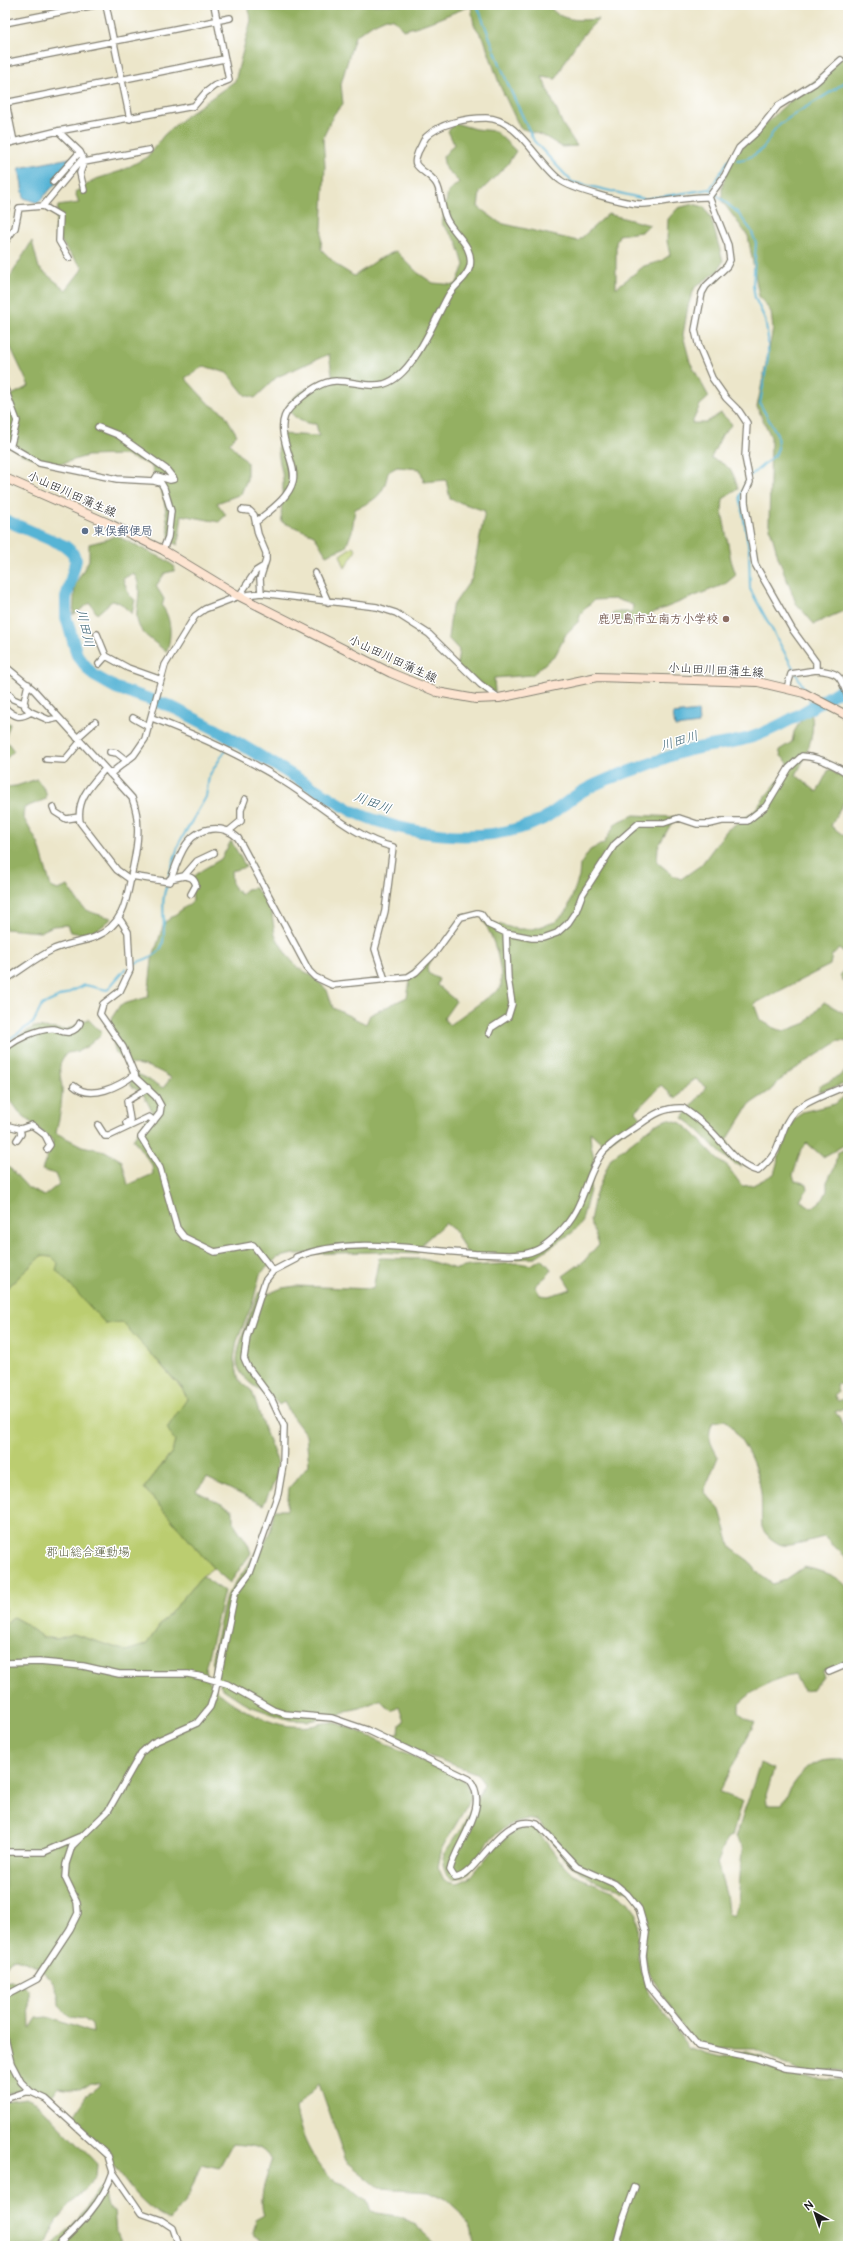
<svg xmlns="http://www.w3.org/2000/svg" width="853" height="2251" viewBox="0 0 853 2251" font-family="'Architects Daughter','Klee One',sans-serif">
<rect width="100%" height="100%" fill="#fff"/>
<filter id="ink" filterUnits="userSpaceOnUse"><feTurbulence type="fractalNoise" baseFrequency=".025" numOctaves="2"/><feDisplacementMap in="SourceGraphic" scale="8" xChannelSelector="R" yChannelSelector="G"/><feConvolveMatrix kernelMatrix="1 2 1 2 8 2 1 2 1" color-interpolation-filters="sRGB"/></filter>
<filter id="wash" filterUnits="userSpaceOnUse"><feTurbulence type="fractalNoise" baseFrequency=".012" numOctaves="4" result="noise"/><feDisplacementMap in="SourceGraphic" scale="16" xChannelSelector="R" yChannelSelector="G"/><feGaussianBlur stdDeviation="0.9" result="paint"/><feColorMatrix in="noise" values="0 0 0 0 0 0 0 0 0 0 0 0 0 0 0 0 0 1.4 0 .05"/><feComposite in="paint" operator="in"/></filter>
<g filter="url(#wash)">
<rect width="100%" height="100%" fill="#ece6ca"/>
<!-- green -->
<path fill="#bbcd70" stroke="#6c7446" d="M353 546 356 550 345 568 340 555Z
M41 1256 52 1257 122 1321 183 1390 187 1399 172 1452 144 1488 213 1568 202 1576 160 1625 146 1645 126 1651 73 1634 57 1639 42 1637 24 1623 13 1617 5 1624V1290Z"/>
<!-- forest -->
<path fill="#94b062" stroke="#58663f" d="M248 5H549C559 23 583 20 599 19 578 38 569 53 556 79L542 77 563 125 577 146 562 147 544 136 520 128 500 86 484 39 474 25 471 6C448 14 427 25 403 30L394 19 386 18 373 24 355 36 341 84 343 104 334 114 323 138 325 166 321 249 338 266 354 276 379 259 396 251 418 273 433 283 456 285 464 265 457 242 442 224 448 192 459 182 445 168 443 157 454 144 448 131 455 123 475 129 495 131 516 151 507 165 480 192 478 207 500 223 578 241 608 214 650 225 641 232 619 235 616 243V288L644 266 661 261 670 255 667 241 668 219 678 208 693 204 704 207 711 218 723 261 718 271 695 287 688 306 683 335 690 362 709 397 700 405 692 423H705L721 413 732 424 722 435 711 458C730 466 733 470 738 489L723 499 722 511 731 560 736 575 725 584 650 614 631 627 619 620H611L613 612H632L633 605 616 599 594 600 581 613 578 622 566 634 556 654 532 675 494 678 495 692C478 687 468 679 457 665L459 650 448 638 452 607 472 578 485 511 450 499 446 480 424 482 420 469 397 467 388 472C384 495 376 500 355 509L352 531 346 547 326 555 314 535 282 522C280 510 283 499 283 487 284 466 274 457 280 434L319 436 316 424C302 424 294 418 286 407 299 388 312 386 333 381L329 354 277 377 255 398 245 395 227 373 204 366 185 378 208 403 224 413 237 435 229 443 247 462V479L241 494 217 503 226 515 219 522 182 515 178 545 170 541 164 498 151 465 124 455 87 456 57 465 21 454 11 442 7 428 6 398 29 386 9 344H5V285L32 241 39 268 66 290 83 268 67 250 55 231 58 206 79 203 75 192 96 179 121 171 147 157 164 135 186 116 235 81 251 20Z
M848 50V611L841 612 814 624 796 603 778 557 769 524 771 437 757 407 773 329 771 312 759 296 748 236 722 201V187L731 158 781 109 837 62Z
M115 535 166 560 175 567 174 571 165 573 156 586 164 599 162 606C172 619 172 638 166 652 159 645 147 638 142 631 128 613 148 592 133 573L123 579 129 595 135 600 132 614 120 603 112 601 97 614 90 603 73 615 75 585 89 560V544L109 539Z
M811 714C817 733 805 758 796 775L817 792 829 769 848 781V794L831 826 843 835H848V978L844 982 840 976 848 965 846 955 839 949 832 955 830 965 754 1004 760 1020 776 1029 785 1031 806 1023 824 1002 846 1014 848 1012V1042L839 1041 792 1071 778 1082 774 1088 750 1104 727 1140 741 1167C717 1156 705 1132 683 1118L706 1087 696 1079 690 1082 676 1099 661 1085 636 1111 641 1117 604 1145 590 1132 591 1146 594 1157 590 1190 581 1224 572 1233 534 1258 471 1261 455 1231 445 1223 425 1241 417 1254 376 1252 293 1254 277 1258 260 1274 253 1302 237 1341 234 1359 239 1380 252 1391 264 1428 277 1461 276 1479 263 1505 207 1478 196 1491 233 1510V1522L248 1544 251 1553 230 1583 213 1568 144 1488 172 1452 175 1441 167 1428 187 1399 183 1389 122 1322 106 1324 56 1270 58 1263 52 1257 41 1256 5 1290V1166L11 1169 28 1188 44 1196 59 1184 55 1174 42 1170 53 1141 19 1112 9 1098 5 1090V1048L16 1038 34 1027 66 1030 88 1019 102 1033C91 1044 83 1052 67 1053 53 1067 64 1080 62 1095 61 1108 59 1120 56 1133L82 1146 105 1151 122 1161 128 1185 153 1174 152 1165 133 1139 152 1111 143 1094 131 1086 128 1073H136L163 1088 171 1078C159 1070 142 1062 128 1065L116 1053 109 1028 113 1016 120 1005 148 997 152 960 164 923 193 901 191 879 202 870 221 859 231 841 246 867 231 871 232 885 241 895 246 889 255 888 271 907 275 935 286 954 298 968 311 975 327 990 333 1008 366 1024 370 1015 407 997C412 974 407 968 433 958L427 966 428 973 439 979 437 985 456 1001 444 1018 449 1025 501 988C502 964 495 940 483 920L516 929H533L555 922 567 911 579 877 580 865 590 850 604 843 616 823 634 815 675 817 658 847 657 862 674 876 681 879 701 865 727 830 753 812 786 771 788 763 781 756 779 750 792 742 794 732 804 715Z
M5 720 10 724 5 739 14 751 5 760Z
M37 779 46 792V799L24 808 23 817 39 845 51 887 58 890 68 886C83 911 84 911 112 918 96 932 91 936 70 932L67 925 53 926 40 932 5 929V787L16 786Z
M848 1068V1083L818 1092 820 1086 838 1077Z
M848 1093V1143L823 1157 807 1143 801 1149 793 1176 795 1181 806 1183 807 1190 800 1200 812 1208 823 1199 827 1191V1182L835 1166 837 1153 848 1147V1385L836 1384 838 1393 834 1396 838 1401 843 1399 846 1407 835 1412 840 1418 848 1442V1559L824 1537C815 1539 790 1547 782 1545 775 1543 764 1534 762 1527 761 1520 762 1501 761 1493 758 1467 743 1438 725 1420L713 1422C706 1438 711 1443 718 1457L704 1491 720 1510 731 1548 749 1561 760 1575 773 1584 785 1580 804 1567C821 1571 837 1574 848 1588V1661L839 1666 823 1671V1676L812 1690 803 1691 795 1675C772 1679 756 1688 739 1704V1711L745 1719 755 1722 719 1792 742 1801 732 1836 727 1838 717 1863 726 1893 728 1913 733 1917C741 1902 739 1866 743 1847L736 1837 760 1763 774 1769 766 1795 767 1805H782C790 1788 801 1769 819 1762 827 1759 839 1760 848 1760V2072L836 2070 802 2073 755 2049H719L691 2042 649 1973 642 1947 641 1932 646 1916 636 1896 630 1891 605 1885 588 1877 567 1863 539 1822C521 1813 497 1831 486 1845 479 1853 474 1864 469 1874L464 1877 452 1879 446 1874 443 1864 445 1852 461 1829 484 1784 476 1773 426 1755 394 1736 399 1732 400 1725 404 1722 399 1707 391 1711 380 1700 360 1708 346 1711 339 1716 308 1721 290 1720 249 1706 223 1689 214 1676 212 1657 226 1596 247 1567 253 1556 264 1544 271 1529 274 1510H287L289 1488 309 1464 306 1435 291 1415 284 1402 279 1405C271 1395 259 1391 250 1383 244 1378 238 1370 237 1362 236 1347 253 1308 259 1292L265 1295 282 1288 296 1286 373 1289 379 1258 423 1259 456 1269 469 1266 519 1263 530 1265 542 1259 551 1269 549 1274 535 1286 540 1295 548 1296 571 1289 563 1276 584 1261 599 1244 590 1221 595 1196 611 1158 654 1125 668 1119 681 1123 693 1133 717 1159 728 1167 742 1186 753 1185 774 1174 785 1136 794 1121 802 1112 835 1104Z
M202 1576 224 1591 205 1669C207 1695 259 1720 283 1725 291 1726 303 1727 311 1726 322 1724 329 1720 340 1724 382 1740 422 1761 463 1780L467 1785 472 1797 442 1848 438 1867 444 1880 457 1883 469 1879 496 1846 515 1831 530 1826 536 1829 564 1866 573 1875 613 1891 628 1902 637 1914 638 1957 647 1989 688 2047 704 2053 722 2057 747 2052 763 2057 766 2067 794 2076 848 2080V2246H476L473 2234 461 2213 446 2199 429 2191 379 2188 346 2161 319 2083 296 2108C299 2133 313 2162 332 2179 336 2183 343 2183 348 2187 356 2193 358 2197 367 2201L371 2212 403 2217 415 2225 438 2246H269L252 2234 255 2220 264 2215C258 2197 266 2179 271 2161 263 2144 250 2146 232 2144L219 2168 201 2164 189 2195 170 2220C140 2207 128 2184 109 2160 97 2145 85 2131 73 2117L86 2096 101 2084 90 2083 80 2090 58 2087 50 2099C32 2087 25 2088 5 2095V1982C17 1979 21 1983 29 1991L30 2029 37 2018 47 2017 93 2033 92 2025 84 2019 70 2017 59 2006C60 1980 38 1963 13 1959L5 1967V1624L13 1617 24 1623 42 1637 57 1639 73 1634 126 1651 146 1645 160 1625Z
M26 2098 39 2104 97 2164 96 2177 56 2221 47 2242 42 2246H5V2101Z
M102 2187 107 2207 114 2211 116 2232 120 2241 128 2246H50L80 2219 96 2190Z"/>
<!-- water -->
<path fill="#57b4d5" stroke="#3a6878" d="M70 158V168L38 203 24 198 19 168Z
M698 711 699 724 675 727 673 714Z"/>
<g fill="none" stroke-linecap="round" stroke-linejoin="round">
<!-- stream -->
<path stroke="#57b4d5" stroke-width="2" d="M477 5 509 87 534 141 572 182 645 199 710 189
M730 158 710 189 737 212 751 230 756 243 753 285 755 298 765 319 768 338V357L760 404 777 434 778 448 775 455 750 476
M737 160C748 160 762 152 767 142 771 137 772 131 777 127 799 108 827 98 848 79
M748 479 740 496 749 550 750 589 805 690
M809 700 813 706
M227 748 232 739
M169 876 179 843 206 797 209 776 225 751
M133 964C140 961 150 958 156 954 172 943 157 904 167 886
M5 1042 33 1023 42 1005 85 985 107 990 126 968"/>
<!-- river -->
<path stroke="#57b4d5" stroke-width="12" d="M5 520 65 546 72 552 76 560 66 598V617L77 655 93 675 116 688 170 706 215 729 352 811C408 836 486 847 543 819 555 812 566 802 578 794 595 783 616 776 636 769 654 763 672 754 690 750 713 744 736 744 758 735 790 722 819 703 848 685"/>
</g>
</g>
<g filter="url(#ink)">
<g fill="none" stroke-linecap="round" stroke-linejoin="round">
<defs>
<path id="minor" d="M106 5 130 119
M5 23 95 5
M5 63 230 18
M5 98 14 142
M5 103 224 59
M5 144 58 131 194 106 205 93 214 86 229 80 214 5
M84 162 80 173 84 190
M79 163 149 150
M53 182 80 152
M709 197 725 175 739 148 758 131 778 106 815 83 841 60
M5 198 7 203 5 212
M43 206 60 216 59 241 69 258
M5 242 15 228 19 208 43 206 83 158 80 152 58 131
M5 389 17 421 11 444
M98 427 118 435 166 469 174 479 170 480 157 476 154 481
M5 443 39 463 117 479 154 481 161 483 164 488 171 511 168 537 163 550
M242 510 250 511 254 515 258 534 266 553V560L260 579 261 593
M256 522C269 511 289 498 293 481 298 462 270 429 290 408 302 396 320 380 337 381 353 381 368 388 384 384 413 376 434 321 448 296 454 285 467 279 470 266 474 245 453 234 446 218 441 207 441 192 437 185 433 176 421 172 416 164 414 160 417 156 418 152 421 147 423 141 426 137 440 123 467 118 486 118 518 118 537 163 560 180 571 189 627 204 641 204 664 203 686 196 709 197L728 245 730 260 727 266 706 286 702 293 695 330 699 347 712 378 726 398 739 411 747 423 745 457 750 482 745 493V502L755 564 792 629 816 662V670L791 674 787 688
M315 573 328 602
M239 596 256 571 264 566
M97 634 106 656 128 668 159 679
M99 664 106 656
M5 666 34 690 132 798C141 821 138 843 133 867 127 895 126 925 95 937 83 942 68 943 54 949 37 957 21 970 5 980
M816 670C840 672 840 676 848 697
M28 684 24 702 25 707 31 712 49 720 58 718
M10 695 13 699 25 704
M5 708C15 717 19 719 31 712
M133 718 149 727
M152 718C199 736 244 756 286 783 318 803 357 839 393 847L385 911 375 949 385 980
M77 738 95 722
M110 752 117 753 127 761
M46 759 65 760 80 742
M105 769C91 785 76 799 80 822L117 870 131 880
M110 774 134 755 145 739 165 665 195 616 205 609 239 596 261 593 377 607 396 613 429 634 480 684 499 698
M53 807 55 812 66 819 79 817
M230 830 241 821V810L245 799
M131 876 170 882C178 860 185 831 212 829 223 828 230 831 238 838L309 971 315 977 332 985 408 977 416 972 435 953 461 917 477 913 481 914 489 925 506 933 532 938H543L557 933 568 923 576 911 582 895 615 844 639 823H664L679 818 697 824H710L722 821H747L766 806 789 768 802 756C818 757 835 765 848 774
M184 876C191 877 194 878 196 885L191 894
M170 879 184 876 197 861 214 853
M119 918 128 932 130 970 120 991 103 1004 100 1014 123 1047 136 1078 156 1097 161 1106 160 1113 141 1137 160 1168 177 1228 184 1237 215 1252 253 1245 273 1271
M489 1033 491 1028 508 1017 512 1004 508 979 506 933
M5 1048C17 1039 38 1028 54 1029 59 1030 64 1033 69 1032 74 1031 79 1027 80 1023
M74 1086C91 1101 120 1086 135 1074
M126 1123 130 1120 127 1101 148 1088
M5 1125 20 1129 32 1125 45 1135 50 1145 47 1149
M98 1125 105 1136H109L149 1117 154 1121
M17 1140 21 1134 20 1129
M5 1663 39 1662 83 1666 119 1674H188L203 1677 227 1684 273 1710 285 1714 332 1718 367 1730 469 1779C492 1806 456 1842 450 1870L455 1878C478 1876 500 1812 537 1824L577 1867 615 1884 627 1894 639 1909 646 1933 643 1956 645 1971 649 1986 698 2046 755 2058 784 2068 848 2075
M829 1672 848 1664
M5 1852H44L79 1837
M5 1996 37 1979 70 1929 78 1913 77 1902 65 1877 66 1864 72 1846 108 1811 141 1753 152 1743 197 1723 210 1707 215 1692 235 1593 250 1573 278 1494 283 1465 284 1426 271 1398 248 1367 244 1358 247 1337 265 1281 273 1271 296 1259V1257C354 1235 420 1251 480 1254 500 1254 524 1259 542 1247 557 1237 572 1221 579 1204 587 1187 591 1167 603 1152 613 1141 627 1133 639 1125 654 1114 665 1107 683 1108 693 1115 702 1122 710 1130 725 1144 737 1166 758 1171 765 1164 772 1159 776 1150 782 1137 784 1122 795 1111 809 1099 831 1093 848 1085
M5 2038 11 2063 21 2082 31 2092 46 2099 108 2156 113 2172 141 2213 161 2220 173 2228 178 2243 181 2246
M5 2099 25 2092H31
M57 2246C80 2225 103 2202 113 2172
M616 2246 623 2220 635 2187"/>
<path id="secondary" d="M5 478 110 524 163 550 239 596 391 673 437 692 476 699 499 698 597 677 758 682 804 693 848 716"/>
</defs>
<!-- minor casing -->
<use href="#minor" stroke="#848173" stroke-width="8"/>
<!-- secondary casing -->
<use href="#secondary" stroke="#848173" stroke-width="10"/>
<!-- minor -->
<use href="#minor" stroke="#fff" stroke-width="5.5"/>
<!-- secondary -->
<use href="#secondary" stroke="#fde4d1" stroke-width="8"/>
</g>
</g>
<!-- markers -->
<circle fill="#5c6f8a" stroke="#fff" stroke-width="1.5" cx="85" cy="531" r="4"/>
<circle fill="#8d6e63" stroke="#fff" stroke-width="1.5" cx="726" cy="619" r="4"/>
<g text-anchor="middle" stroke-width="3" stroke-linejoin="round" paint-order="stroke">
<!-- street labels -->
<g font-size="12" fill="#1c1c1c" stroke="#fff">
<text transform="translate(72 494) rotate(24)" y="4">小山田川田蒲生線</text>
<text transform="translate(393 659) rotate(25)" y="4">小山田川田蒲生線</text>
<text transform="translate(716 670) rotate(3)" y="4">小山田川田蒲生線</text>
</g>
<!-- service labels -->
<g font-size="12" font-weight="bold" fill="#4e5e75" stroke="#fff" text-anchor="start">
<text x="93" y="535">東俣郵便局</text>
</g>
<!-- education labels -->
<g font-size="12" font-weight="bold" fill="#785e54" stroke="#fff" text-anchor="end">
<text x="718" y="623">鹿児島市立南方小学校</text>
</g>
<!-- park labels -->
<g font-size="12" fill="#545a39" stroke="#fff">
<text x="88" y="1556">郡山総合運動場</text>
</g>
<!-- water labels -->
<g font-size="13" font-style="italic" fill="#37606f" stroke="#fff">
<text transform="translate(86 628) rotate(77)" y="5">川田川</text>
<text transform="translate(679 740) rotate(-17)" y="5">川田川</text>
<text transform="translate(373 802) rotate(21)" y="5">川田川</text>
</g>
</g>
<!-- margin -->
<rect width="853" height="2251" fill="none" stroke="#fff" stroke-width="20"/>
<!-- north arrow -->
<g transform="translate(815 2213) rotate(320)" stroke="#ffffff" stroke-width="3" paint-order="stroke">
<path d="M0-3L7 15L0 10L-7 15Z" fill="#1c1c1c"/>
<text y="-6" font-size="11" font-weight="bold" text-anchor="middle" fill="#1c1c1c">N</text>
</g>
</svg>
